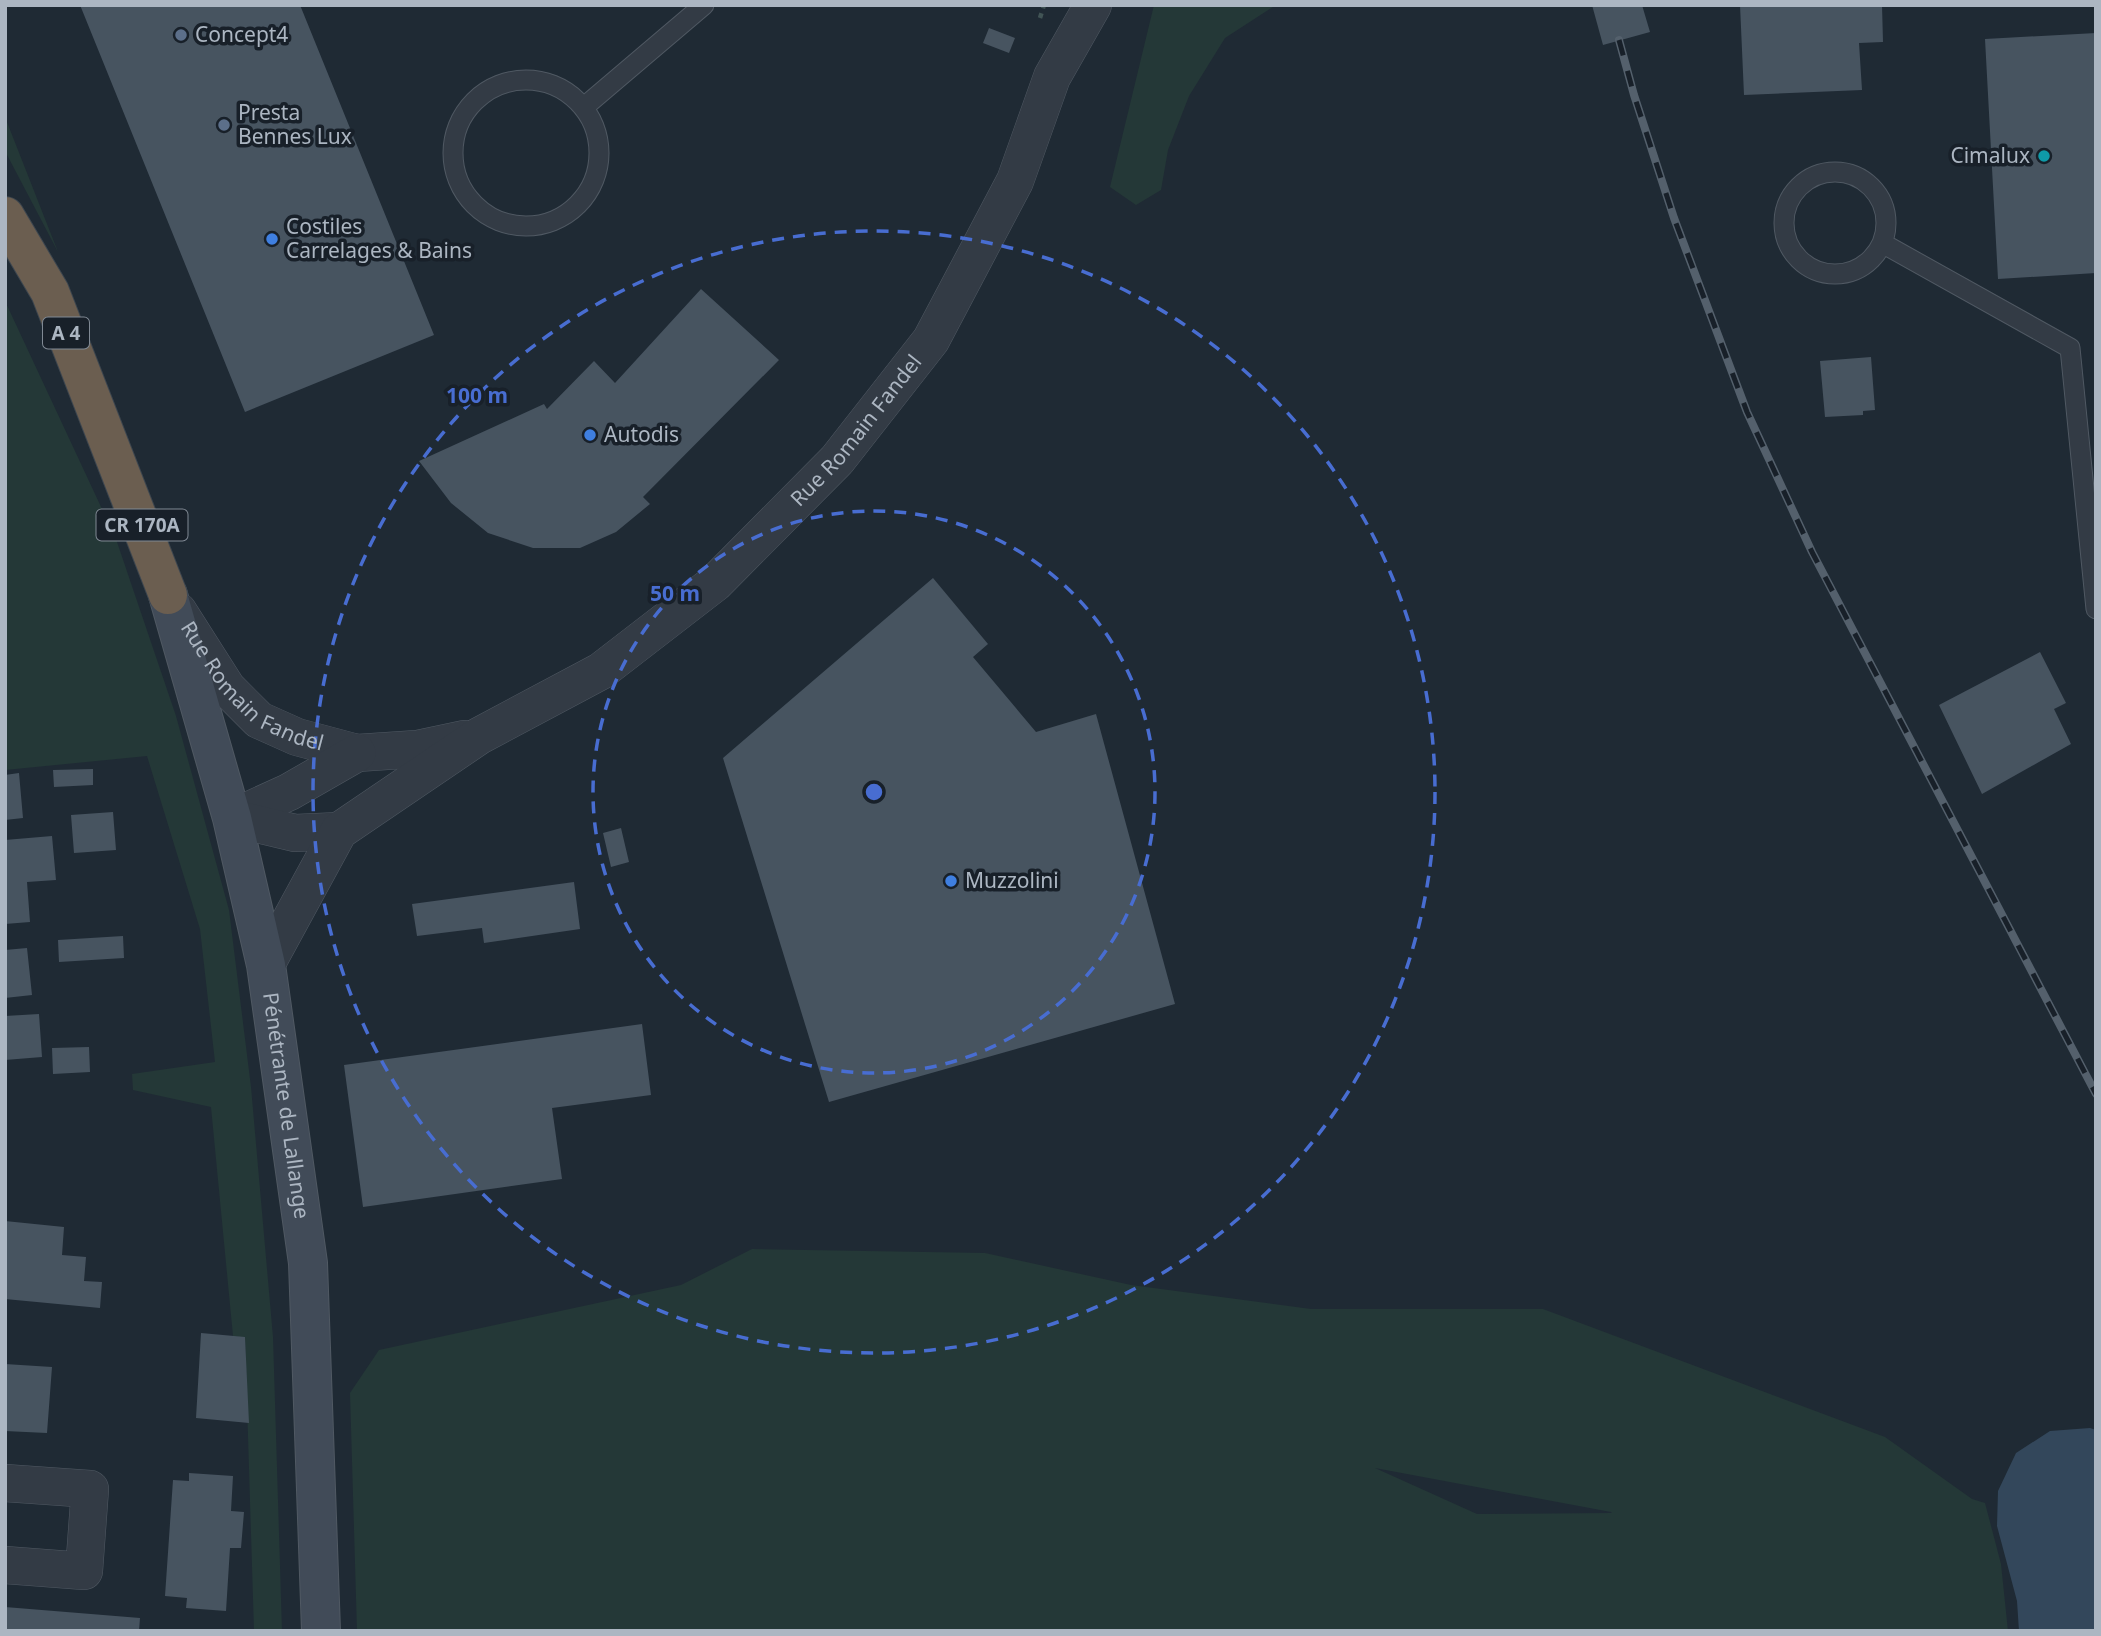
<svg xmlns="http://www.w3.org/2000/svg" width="2101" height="1636" viewBox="0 0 2101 1636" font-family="'Noto Sans',sans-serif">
<rect width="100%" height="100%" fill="#1f2a34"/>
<!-- green -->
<path fill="#243837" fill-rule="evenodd" d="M1154 5H1276L1225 38 1189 96 1168 150 1161 190 1136 205 1110 187Z
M5 117 58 252 5 151Z
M5 301 116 539 176 716 229 910 251 1087 273 1337 282 1631H254L245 1338 233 1336 211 1107 133 1090 132 1074 215 1062 200 929 147 756 5 770Z
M752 1249 985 1253 1131 1285 1311 1309H1543L1885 1437 1972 1499 1985 1503 2001 1564 2008 1631H357L350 1393 379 1350 681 1285ZM1375 1468 1611 1512 1612 1513 1477 1514Z"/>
<!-- water -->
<path fill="#33475b" d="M2090 1428 2096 1430V1631H2019L2017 1601 1997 1526 1998 1491 2016 1453 2050 1431Z"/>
<!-- building -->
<path fill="#475460" d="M80 5H300L434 335 245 412Z
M1592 5H1642L1650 32 1603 45Z
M1740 5H1882L1883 42 1859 43 1862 90 1744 95Z
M989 28 1015 38 1009 53 983 43Z
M2096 33V273L1998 279 1985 39Z
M701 289 779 360 643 497 650 504 616 532 580 548H533L488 533 451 503 419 461 544 404 547 409 594 361 615 383Z
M1871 357 1875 410 1863 411V415L1825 417 1820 361Z
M933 578 988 644 973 657 1036 732 1096 714 1175 1004 829 1102 723 758Z
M2040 652 2066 703 2054 709 2071 744 1982 794 1939 705Z
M93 769V785L54 787 53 770Z
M19 773 23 818 5 820V775Z
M113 812 116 850 74 853 71 815Z
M621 828 629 862 611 867 603 833Z
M52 836 56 880 27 882 30 922 5 924V840Z
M574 882 580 929 484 943 482 928 417 936 412 904Z
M123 936 124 958 59 962 58 940Z
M27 948 32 995 5 998V950Z
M39 1014 42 1057 5 1060V1016Z
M642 1024 651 1095 552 1108 562 1179 363 1207 344 1065Z
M89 1047 90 1072 53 1074 52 1048Z
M5 1221 64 1227 62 1255 86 1257 84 1281 102 1282 100 1308 5 1299Z
M201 1333 245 1337 249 1423 196 1418Z
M5 1364 52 1367 47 1433 5 1431Z
M189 1473 233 1476 231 1511 244 1512 241 1548H230L226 1611 186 1608 187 1598 165 1596 173 1480 189 1481Z
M5 1607 140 1618 139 1631H5Z"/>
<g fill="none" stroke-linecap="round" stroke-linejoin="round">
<defs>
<path id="lane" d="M453 153a73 73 0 1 1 146 0a73 73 0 1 1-146 0Z
M584 107 704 5
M1784 223a51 51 0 1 1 102 0a51 51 0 1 1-102 0Z
M1882 243 2070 348 2096 609"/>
<g id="street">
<path id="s1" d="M178 611 227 688 259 720 297 737 357 753 417 749 464 739"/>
<path d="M232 818 289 792 357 753"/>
<path d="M232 818 295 833 339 831"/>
<path id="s2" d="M266 965 339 831 479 736 601 671 715 583 837 460 931 340 1015 181 1052 77 1093 5"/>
<path d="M5 1483 90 1489 84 1571 5 1565"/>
</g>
<g id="secondary">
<path id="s3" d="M168 595 232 818 266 965 308 1263 321 1631"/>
</g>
<path id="highway" d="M5 216 50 292 168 595"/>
</defs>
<!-- lane casing -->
<use href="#lane" stroke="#505963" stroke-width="21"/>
<!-- street casing -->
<use href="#street" stroke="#505963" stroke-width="38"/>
<!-- secondary casing -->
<use href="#secondary" stroke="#505963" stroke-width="40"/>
<!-- highway casing -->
<use href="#highway" stroke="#3d464f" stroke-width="40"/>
<!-- path -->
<path stroke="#415455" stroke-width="4.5" stroke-dasharray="5 5" stroke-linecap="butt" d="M1040 18 1044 5"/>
<!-- lane -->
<use href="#lane" stroke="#333b45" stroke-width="19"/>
<!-- street -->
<use href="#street" stroke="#333b45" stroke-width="37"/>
<!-- secondary -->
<use href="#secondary" stroke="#414b58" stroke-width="38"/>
<!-- highway -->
<use href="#highway" stroke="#6b5e50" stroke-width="38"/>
<defs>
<path id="rail" d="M1619 40 1634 95 1674 218 1747 412 1812 552 2096 1094"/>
</defs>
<!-- rail casing -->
<use href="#rail" stroke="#54606c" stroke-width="8"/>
<!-- rail -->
<use href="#rail" stroke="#182029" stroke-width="5" stroke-dasharray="16" stroke-linecap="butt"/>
</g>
<!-- distance rings -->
<g fill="none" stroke="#486dd1" stroke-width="3.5" stroke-dasharray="12 9">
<circle cx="874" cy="792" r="281"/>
<circle cx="874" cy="792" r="561"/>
</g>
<!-- markers -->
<g fill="#5c6f8a" stroke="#182029" stroke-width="2.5">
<circle cx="181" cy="35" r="7"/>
<circle cx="224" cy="125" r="7"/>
</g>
<circle fill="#0f9aa8" stroke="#182029" stroke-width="2.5" cx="2044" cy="156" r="7"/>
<g fill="#3f7fe0" stroke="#182029" stroke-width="2.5">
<circle cx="272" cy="239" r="7"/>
<circle cx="590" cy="435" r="7"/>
<circle cx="951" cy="881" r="7"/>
</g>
<g text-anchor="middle" stroke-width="7" stroke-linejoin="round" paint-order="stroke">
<!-- shield labels -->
<g fill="#182029" stroke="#808994" stroke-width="2">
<rect x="43" y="317.5" width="46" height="31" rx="5"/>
<rect x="96.5" y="509.5" width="91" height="31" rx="5"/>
</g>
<g font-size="19" font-weight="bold" fill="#acb6c2">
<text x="66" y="340">A 4</text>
<text x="142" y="532">CR 170A</text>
</g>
<!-- poi labels -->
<g font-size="21" fill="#acb6c2" stroke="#182029" text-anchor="start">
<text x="195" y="42">Concept4</text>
<text x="238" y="120">Presta<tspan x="238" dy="24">Bennes Lux</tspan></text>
<text x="2030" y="163" text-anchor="end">Cimalux</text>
<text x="286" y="234">Costiles<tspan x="286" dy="24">Carrelages &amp; Bains</tspan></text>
<text x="604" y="442">Autodis</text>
<text x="965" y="888">Muzzolini</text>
</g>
<!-- street labels -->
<g font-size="21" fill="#acb6c2" stroke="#182029">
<text dy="7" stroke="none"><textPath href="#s2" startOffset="812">Rue Romain Fandel</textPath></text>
<text dy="7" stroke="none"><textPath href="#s1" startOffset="110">Rue Romain Fandel</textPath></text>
<text dy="7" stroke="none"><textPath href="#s3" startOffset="525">Pénétrante de Lallange</textPath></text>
</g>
</g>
<circle cx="874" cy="792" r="10" fill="#486dd1" stroke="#182029" stroke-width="3.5"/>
<g font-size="21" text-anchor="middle" font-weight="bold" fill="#486dd1" stroke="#182029" stroke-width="7" stroke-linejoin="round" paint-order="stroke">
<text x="477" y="403">100 m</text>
<text x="675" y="601">50 m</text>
</g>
<!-- border -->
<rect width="2101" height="1636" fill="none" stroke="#acb6c2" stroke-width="14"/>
</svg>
